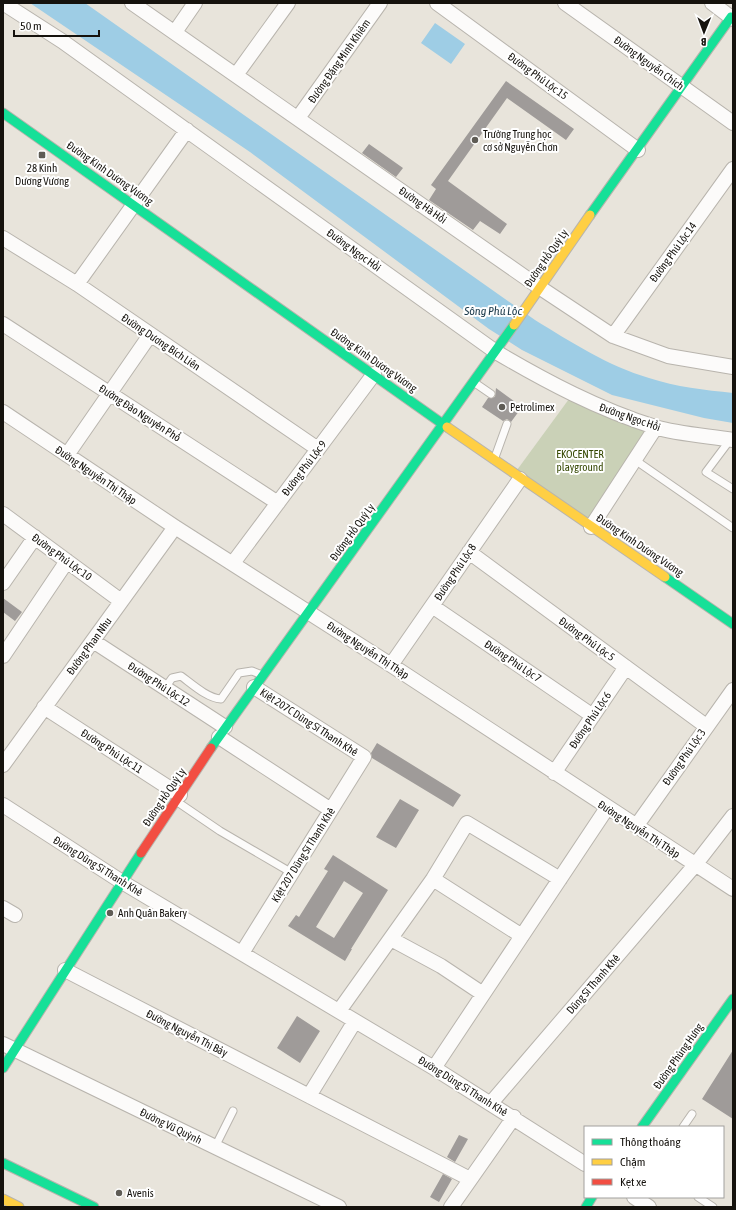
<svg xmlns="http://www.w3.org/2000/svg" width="736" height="1210" viewBox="0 0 736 1210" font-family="'Asap Condensed',sans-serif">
<rect width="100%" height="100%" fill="#e8e4db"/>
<!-- green -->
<path fill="#cad1b7" d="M569 399 656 427 591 527 517 470Z"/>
<!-- water -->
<path fill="#9ecde5" d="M30 3H85L535 320C571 342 608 366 649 378 676 387 705 390 733 393V423L704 418 612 395 522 350 489 329 250 152Z
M435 23 465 44 451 64 421 43Z"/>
<!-- building -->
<path fill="#9f9b99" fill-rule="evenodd" d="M506 81 574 129 566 140 507 98 448 181 507 224 500 234 480 221 473 230 429 200 436 189 431 185Z
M369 144 403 168 396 177 362 153Z
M496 388 522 407 511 422 507 419 503 421 482 407 488 398 495 397Z
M3 598 22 612 15 621 3 612Z
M377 743 461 795 453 807 372 758 371 753Z
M400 799 419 810 396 848 376 837Z
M333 855 388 890 351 949H352L345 961 288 926 296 915 299 917 328 871 324 869ZM344 881 363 893 334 938 316 927Z
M297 1016 320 1031 300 1063 277 1048Z
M733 1050V1119L702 1099Z
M459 1135 468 1139 455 1162 447 1157Z
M443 1174 452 1179 439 1202 430 1197Z"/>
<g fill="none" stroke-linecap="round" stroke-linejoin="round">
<defs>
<path id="lane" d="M475 383 491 394
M730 440 706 472 733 489
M494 460 507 424
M635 460 733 528
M165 688 172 678 181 676C192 684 207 698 221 699L239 673 252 671 262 675
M176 801 220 831 292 873
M683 1127 692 1114
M215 1147 233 1111
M698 1197 713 1207"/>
<path id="street" d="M3 3 62 41 496 352C547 382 598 409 655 427 677 434 709 436 733 440
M132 3 539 287 613 336 668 356 733 367
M437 3 638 150
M565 3 733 123
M712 3 733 19
M175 32 195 3
M236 75 288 3
M298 118 380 3
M3 238 77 284 318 449
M77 284 187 130
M3 324 278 503
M613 336 733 169
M3 412 175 527 391 665 733 889
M67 455 150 335
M3 514 121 601
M591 527 656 427
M469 552 706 726
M233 563 374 374
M3 583 35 537
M432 606 593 716
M93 641 225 727
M3 656 67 561
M391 665 520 479
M44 707 180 795
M219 737 331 810
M3 765 175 527
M554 773 626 667
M3 805 122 882 434 1068 585 1164
M637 825 733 690
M433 879 522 936
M3 908 15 915
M391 939 441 966 483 994
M242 953 364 757 254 687
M65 970 470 1179
M339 1011 433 879 467 823 560 879
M3 1044 339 1207
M434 1068 607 808
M309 1096 355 1021
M491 1103 695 865 733 816
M634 1197 649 1207
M451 1207 514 1117"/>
<path id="fast" d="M3 113 447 427
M590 215 731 17
M665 577 733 624
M211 748 514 325
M3 1068 141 853
M642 1127 733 999
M3 1163 94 1207
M586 1207 592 1197"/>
<path id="slow" d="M514 325 590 215
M447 427 665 577
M3 1199 19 1207"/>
<path id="jam" d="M141 853 211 748"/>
</defs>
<!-- lane casing -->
<use href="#lane" stroke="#b8b4ad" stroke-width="9"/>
<!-- street casing -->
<use href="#street" stroke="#b8b4ad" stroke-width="16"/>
<!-- fast casing -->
<use href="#fast" stroke="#b8b4ad" stroke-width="11"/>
<!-- slow casing -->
<use href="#slow" stroke="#b8b4ad" stroke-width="11"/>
<!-- jam casing -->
<use href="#jam" stroke="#b8b4ad" stroke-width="11"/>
<!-- lane -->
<use href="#lane" stroke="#fcfbfa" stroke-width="7"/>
<!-- street -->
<use href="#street" stroke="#fcfbfa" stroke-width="14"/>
<!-- fast -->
<use href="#fast" stroke="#16e098" stroke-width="9"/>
<!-- slow -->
<use href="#slow" stroke="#ffcf43" stroke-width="9"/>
<!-- jam -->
<use href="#jam" stroke="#f24e42" stroke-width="9"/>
</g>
<!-- markers -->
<g fill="#5f5c55" stroke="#fff" stroke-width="1.5">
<circle cx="475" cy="140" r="4"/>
<rect x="38" y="151" width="8" height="8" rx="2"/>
<circle cx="502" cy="407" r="4"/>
<circle cx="110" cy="913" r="4"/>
<circle cx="119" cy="1193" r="4"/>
</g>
<g text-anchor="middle" stroke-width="4" stroke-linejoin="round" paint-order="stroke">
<!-- street labels -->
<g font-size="11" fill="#15120d" stroke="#fff">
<text transform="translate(339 61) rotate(-55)" y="4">Đường Đặng Minh Khiêm</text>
<text transform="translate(649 63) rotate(36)" y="4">Đường Nguyễn Chích</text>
<text transform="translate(538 76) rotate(36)" y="4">Đường Phú Lộc 15</text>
<text transform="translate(110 173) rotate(35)" y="4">Đường Kinh Dương Vương</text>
<text transform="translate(423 205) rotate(35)" y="4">Đường Hà Hồi</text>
<text transform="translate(354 250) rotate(36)" y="4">Đường Ngọc Hồi</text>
<text transform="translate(673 252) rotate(-54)" y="4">Đường Phú Lộc 14</text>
<text transform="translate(546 258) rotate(-55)" y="4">Đường Hồ Quý Ly</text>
<text transform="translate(161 342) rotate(34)" y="4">Đường Dương Bích Liên</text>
<text transform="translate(374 360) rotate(35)" y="4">Đường Kinh Dương Vương</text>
<text transform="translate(140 413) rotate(33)" y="4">Đường Đào Nguyên Phổ</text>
<text transform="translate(630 417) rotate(19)" y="4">Đường Ngọc Hồi</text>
<text transform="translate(304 468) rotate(-53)" y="4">Đường Phú Lộc 9</text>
<text transform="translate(96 475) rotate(34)" y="4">Đường Nguyễn Thị Thập</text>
<text transform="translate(352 532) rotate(-54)" y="4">Đường Hồ Quý Ly</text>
<text transform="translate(640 545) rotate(34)" y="4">Đường Kinh Dương Vương</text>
<text transform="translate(62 557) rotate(36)" y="4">Đường Phú Lộc 10</text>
<text transform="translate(455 572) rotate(-56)" y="4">Đường Phú Lộc 8</text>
<text transform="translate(587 639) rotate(36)" y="4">Đường Phú Lộc 5</text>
<text transform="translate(89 646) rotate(-54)" y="4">Đường Phan Nhu</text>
<text transform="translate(368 650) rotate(33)" y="4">Đường Nguyễn Thị Thập</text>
<text transform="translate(513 661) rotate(34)" y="4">Đường Phú Lộc 7</text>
<text transform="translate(159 684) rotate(33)" y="4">Đường Phú Lộc 12</text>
<text transform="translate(590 720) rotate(-56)" y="4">Đường Phú Lộc 6</text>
<text transform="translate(309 722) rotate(33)" y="4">Kiệt 207C Dũng Sĩ Thanh Khê</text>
<text transform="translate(112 751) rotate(33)" y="4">Đường Phú Lộc 11</text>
<text transform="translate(684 757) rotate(-55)" y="4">Đường Phú Lộc 3</text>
<text transform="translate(164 797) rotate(-56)" y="4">Đường Hồ Quý Ly</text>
<text transform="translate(639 829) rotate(33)" y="4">Đường Nguyễn Thị Thập</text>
<text transform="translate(303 855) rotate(-58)" y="4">Kiệt 207 Dũng Sĩ Thanh Khê</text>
<text transform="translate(98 866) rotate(32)" y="4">Đường Dũng Sĩ Thanh Khê</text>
<text transform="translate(593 984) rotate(-49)" y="4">Dũng Sĩ Thanh Khê</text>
<text transform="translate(187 1033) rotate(27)" y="4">Đường Nguyễn Thị Bảy</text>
<text transform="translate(678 1056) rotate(-55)" y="4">Đường Phùng Hưng</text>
<text transform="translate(463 1086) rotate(32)" y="4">Đường Dũng Sĩ Thanh Khê</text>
<text transform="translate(171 1126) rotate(26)" y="4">Đường Vũ Quỳnh</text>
</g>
<!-- poi labels -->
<g font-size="11" fill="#15120d" stroke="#fff" text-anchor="start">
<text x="483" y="138">Trường Trung học<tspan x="483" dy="13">cơ sở Nguyễn Chơn</tspan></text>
<text x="42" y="172" text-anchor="middle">28 Kinh<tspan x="42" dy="13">Dương Vương</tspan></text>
<text x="510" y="411">Petrolimex</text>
<text x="118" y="917">Anh Quân Bakery</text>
<text x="127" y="1197">Avenis</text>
</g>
<!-- park labels -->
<g font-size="11" fill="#344700" stroke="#fff">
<text x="580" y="458">EKOCENTER<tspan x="580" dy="13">playground</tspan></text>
</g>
<!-- water labels -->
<g font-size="12" font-style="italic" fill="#193849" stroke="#fff">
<text x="493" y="315">Sông Phú Lộc</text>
</g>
</g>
<!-- border -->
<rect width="736" height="1210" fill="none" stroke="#15120d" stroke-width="8"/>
<!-- legend -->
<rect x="584" y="1126" width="140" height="72" fill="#ffffff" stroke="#a1a09e"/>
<rect x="592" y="1139" width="20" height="6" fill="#16e098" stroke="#a1a09e"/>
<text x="620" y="1146" font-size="12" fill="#15120d">Thông thoáng</text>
<rect x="592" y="1159" width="20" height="6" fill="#ffcf43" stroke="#a1a09e"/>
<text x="620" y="1166" font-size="12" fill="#15120d">Chậm</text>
<rect x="592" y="1179" width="20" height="6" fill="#f24e42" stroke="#a1a09e"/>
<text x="620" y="1186" font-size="12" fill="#15120d">Kẹt xe</text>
<!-- north arrow -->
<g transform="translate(704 32) rotate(181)" stroke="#ffffff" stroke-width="3" paint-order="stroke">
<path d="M0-3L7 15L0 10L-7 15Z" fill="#15120d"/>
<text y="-6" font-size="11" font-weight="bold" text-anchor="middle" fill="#15120d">B</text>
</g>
<!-- scale -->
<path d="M14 30v6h85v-6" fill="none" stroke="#15120d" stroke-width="2"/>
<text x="20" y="30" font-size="12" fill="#15120d" stroke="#ffffff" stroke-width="3" paint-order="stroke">50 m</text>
</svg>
